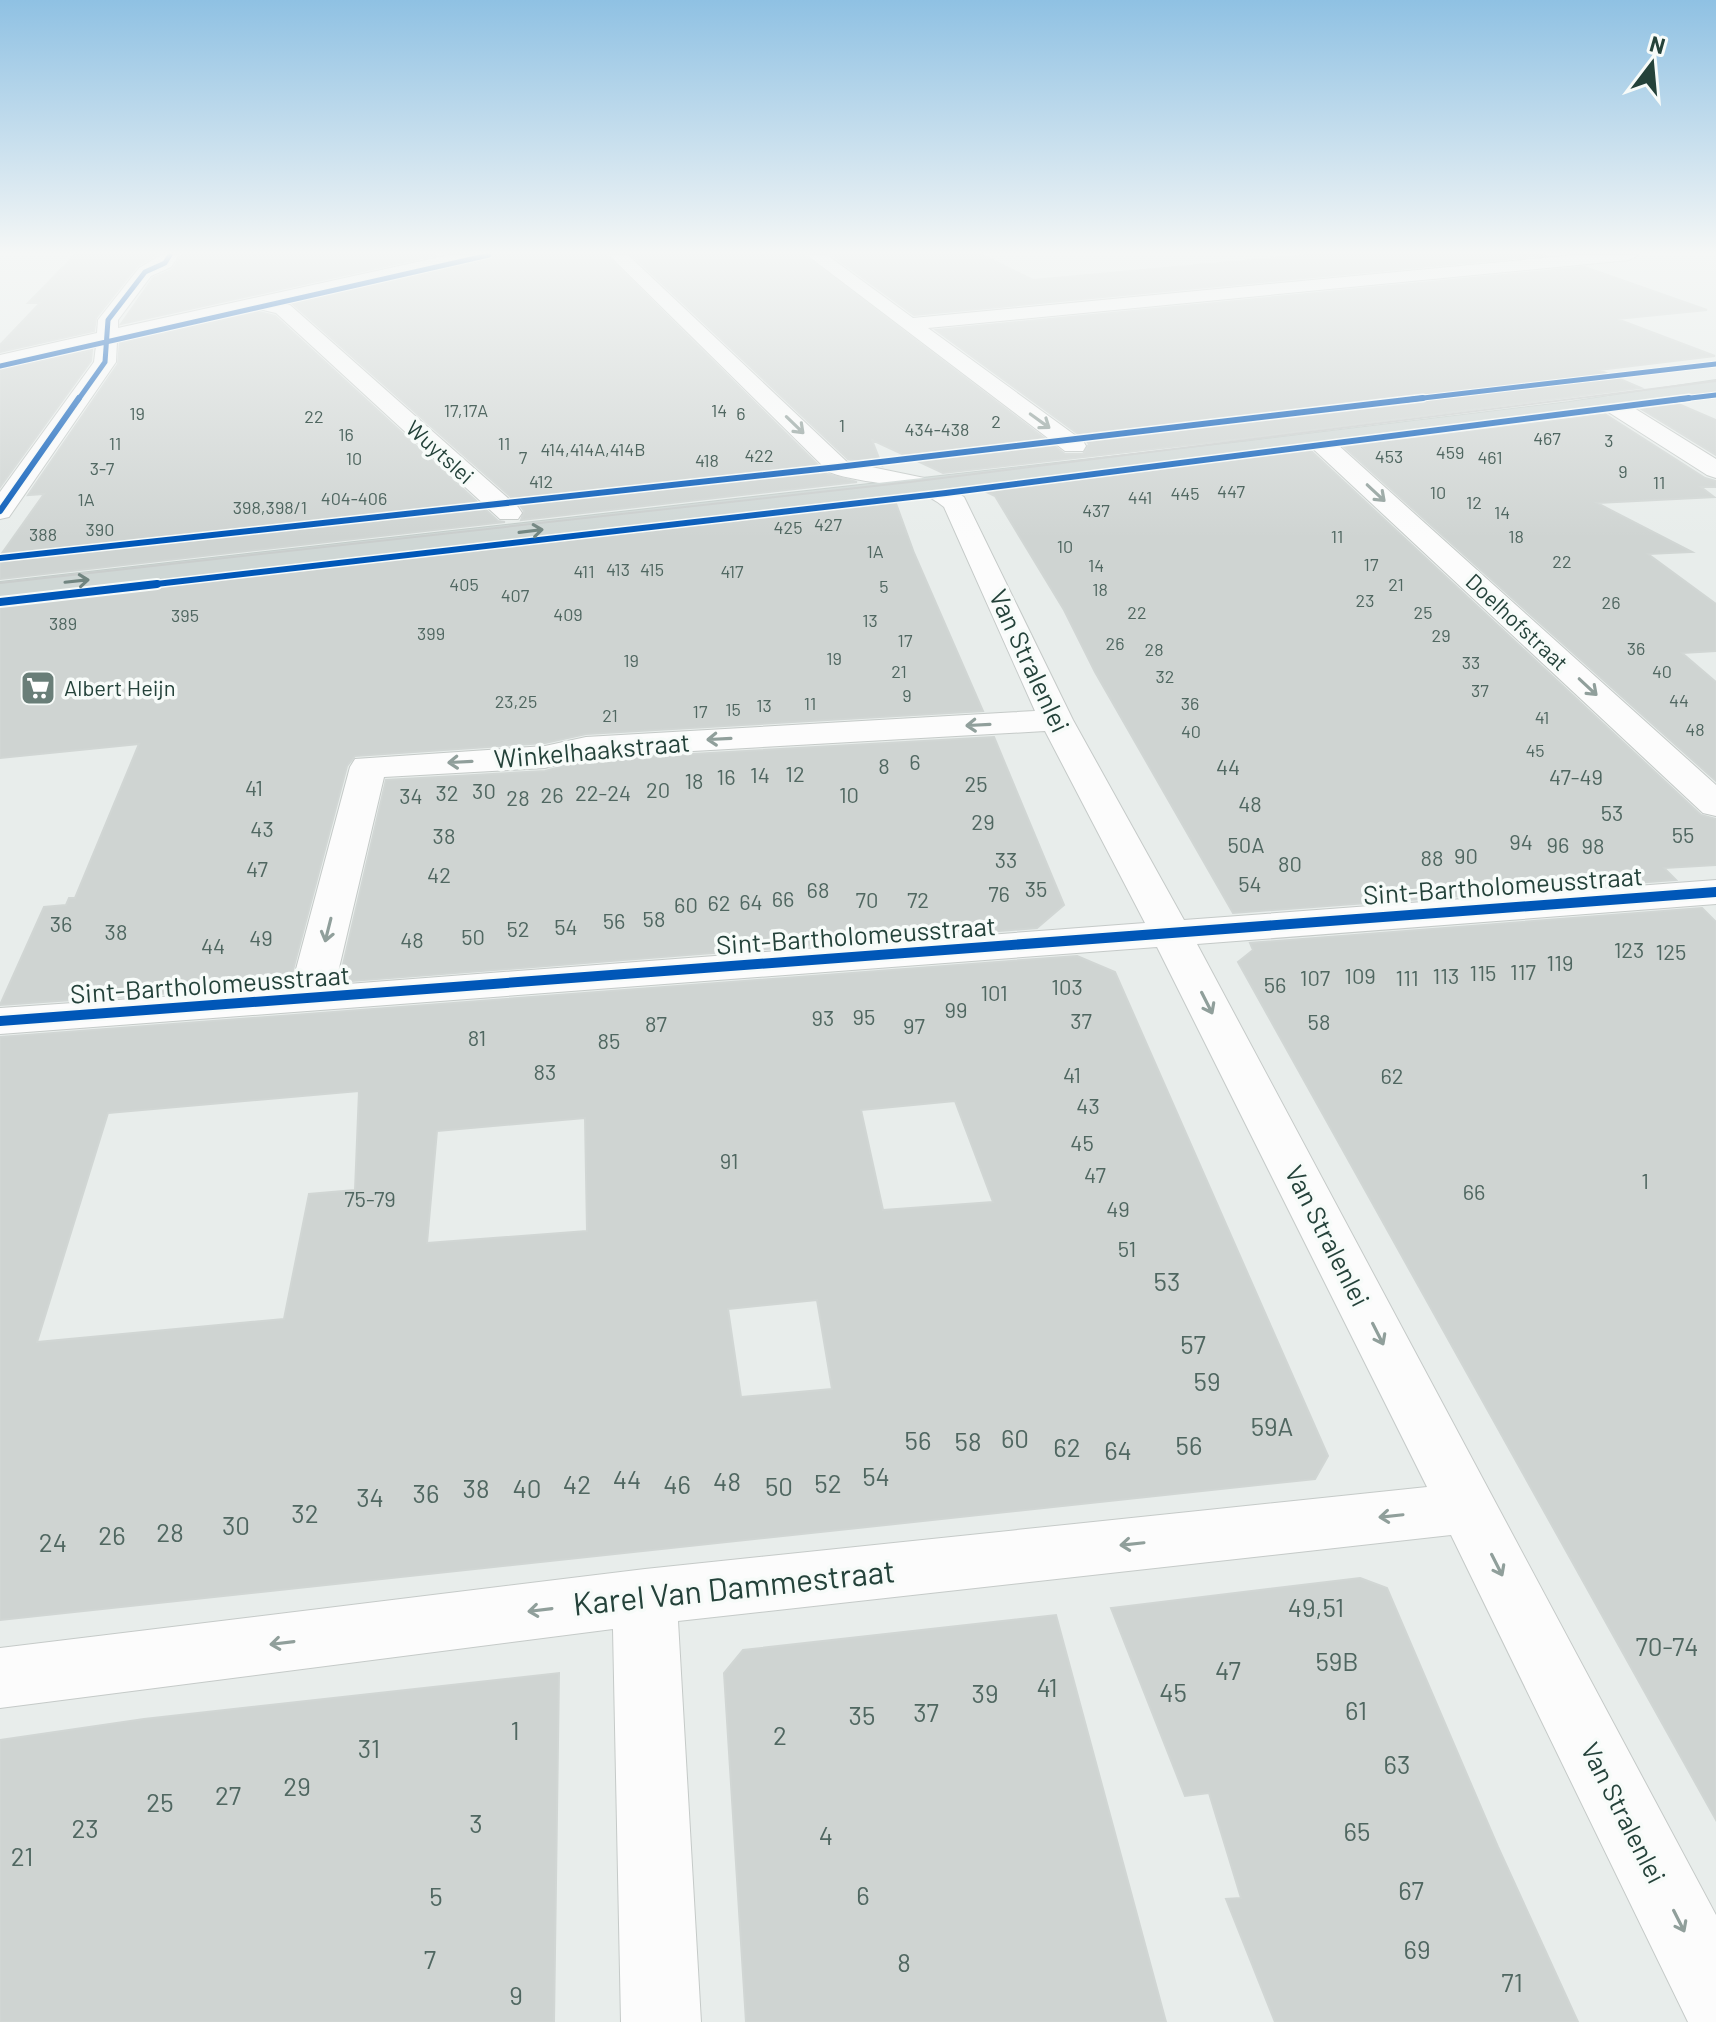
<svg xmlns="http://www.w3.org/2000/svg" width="1716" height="2022" viewBox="0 0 1716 2022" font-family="Barlow,sans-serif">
<rect width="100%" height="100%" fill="#e8edeb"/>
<!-- building -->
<path fill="#cfd4d2" stroke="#d1d6d4" stroke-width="2" fill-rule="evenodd" d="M75 255H155L137 266 96 318 94 331 0 352V345L40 303H28Z
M182 255H436L121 324 153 278 172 270Z
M484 255H606L827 474 857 482 521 520 524 511 520 505 293 304 473 263Z
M632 255H804L1065 454H1083L1089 444 1085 439 936 330 1585 267 1707 310 1617 319 1715 356 1599 370 1641 388 1250 438 943 473 872 440 882 466 848 459Z
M832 255H982L1033 280 1308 255H1546L914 315Z
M259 312 275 316 498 521 505 522 0 579V556L44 494 28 495 118 364 120 343Z
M92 350 91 361 0 487V370Z
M1676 403 1716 420V455L1640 408Z
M1605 414 1705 478 1716 481V487H1701L1714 497 1597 503 1692 552 1648 554 1716 604V651L1682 653 1716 682V781L1343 446Z
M1309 449 1701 815 1716 819V865L1664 868 1676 880 1233 913 1095 672 1064 610 995 496 978 488Z
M894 498 914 553 983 711 586 734 545 743 355 756 347 766 289 985 0 1005 44 907 66 905 69 898H75L139 744 0 758V603Z
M994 737 1064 905 1037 928 339 982 386 780 545 771 586 760Z
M1702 908 1716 922V1820L1238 962 1253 950 1250 943Z
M1077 956 1115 972 1328 1456 1315 1479 0 1620V1037ZM359 1091 355 1190 309 1194 284 1319 37 1342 108 1113ZM955 1101 993 1202 883 1210 861 1110ZM585 1118 587 1231 427 1243 437 1131ZM817 1300 832 1389 741 1397 728 1309Z
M1360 1578 1387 1588 1498 1847 1578 2022H1275L1226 1899 1241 1898 1209 1793 1185 1796 1111 1608Z
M1056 1615 1166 2022H746L724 1673 743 1650Z
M559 1673 554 2022H0V1740L144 1719Z"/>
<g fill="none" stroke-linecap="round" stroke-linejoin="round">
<defs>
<path id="minor" d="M161 255H179L171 267 151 276 118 320V328L449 255H481L472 260 283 303 290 305 518 507 522 513 518 519H500L276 313 259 309 117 341 116 362 9 517 0 519V492L94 362 96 346 0 367V355L97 333 98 320 139 268Z
M609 255H628L847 462 939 481 964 497 1073 720 1184 920 1716 880V904L1197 944 1716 1915V2022H1688L1451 1535 678 1621 701 2022H621L613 1629 0 1708V1648L645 1569 1427 1487 1157 947 0 1034V1008L291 988 350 767 355 759 545 746 586 737 1035 711 944 507C912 480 866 486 829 472ZM1045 731 1145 923 335 985 384 777 545 768 586 757Z
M807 255H827L913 318 1575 255H1638L1629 260 928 328 1083 441 1086 446 1083 451H1065Z
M1610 396 1618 398 1716 459V478L1707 475 1602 408 1599 403 1602 398Z
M1318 433 1327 435 1716 785V816L1703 813 1309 445 1306 440 1309 435Z"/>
<path id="major" d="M1716 380V394L1569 416 0 600V582L1250 441 1569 402Z"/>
</defs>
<!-- minor casing -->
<use href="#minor" stroke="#c5cac8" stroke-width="2"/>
<!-- major casing -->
<use href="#major" stroke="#c3ccc9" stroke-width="2"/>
<!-- minor -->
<use href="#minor" fill="#fcfcfc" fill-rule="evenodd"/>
<!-- major -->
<use href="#major" fill="#cfd7d5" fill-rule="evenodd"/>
<!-- tram -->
<path stroke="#c9cdcc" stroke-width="2" d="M0 583 910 482 1716 381"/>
<defs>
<path id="cycleway-far3" d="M0 366 489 255
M78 400 105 362 108 320 145 272 165 263 170 255
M1406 400 1716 364
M1674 400 1716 395"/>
<path id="cycleway-far2" d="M0 511 79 398
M0 558 838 467 1423 398
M139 586 946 493 1689 398"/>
<path id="cycleway-far1" d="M0 602 157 584"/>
<path id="cycleway" d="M0 1021 1716 892"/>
</defs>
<!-- cycleway-far3 casing -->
<use href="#cycleway-far3" stroke="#f7fbf9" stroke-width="7"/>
<!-- cycleway-far2 casing -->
<use href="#cycleway-far2" stroke="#f7fbf9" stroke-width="9"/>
<!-- cycleway-far1 casing -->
<use href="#cycleway-far1" stroke="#f7fbf9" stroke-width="12"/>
<!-- cycleway casing -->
<use href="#cycleway" stroke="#f7fbf9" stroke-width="15"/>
<!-- cycleway-far3 -->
<use href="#cycleway-far3" stroke="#0057b8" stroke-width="5"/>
<!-- cycleway-far2 -->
<use href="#cycleway-far2" stroke="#0057b8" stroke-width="6"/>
<!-- cycleway-far1 -->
<use href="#cycleway-far1" stroke="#0057b8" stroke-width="8"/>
<!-- cycleway -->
<use href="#cycleway" stroke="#0057b8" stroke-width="10"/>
</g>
<!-- one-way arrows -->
<defs><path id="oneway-shaft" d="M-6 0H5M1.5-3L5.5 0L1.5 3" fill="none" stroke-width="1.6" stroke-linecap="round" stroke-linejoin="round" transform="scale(2)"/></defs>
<g stroke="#909f9b">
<use href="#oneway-shaft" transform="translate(1040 421) rotate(36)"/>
<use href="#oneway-shaft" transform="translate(795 425) rotate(44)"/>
<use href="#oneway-shaft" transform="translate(1376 493) rotate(43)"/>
<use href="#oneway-shaft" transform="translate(1588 687) rotate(43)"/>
<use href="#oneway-shaft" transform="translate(978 725) rotate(177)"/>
<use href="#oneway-shaft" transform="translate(719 739) rotate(177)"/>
<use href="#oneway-shaft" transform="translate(460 762) rotate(177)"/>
<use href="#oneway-shaft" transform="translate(328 930) rotate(104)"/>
<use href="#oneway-shaft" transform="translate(1207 1003) rotate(63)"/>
<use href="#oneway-shaft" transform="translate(1378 1334) rotate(63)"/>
<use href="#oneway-shaft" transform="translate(1391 1516) rotate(174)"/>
<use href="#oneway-shaft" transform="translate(1132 1544) rotate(174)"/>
<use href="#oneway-shaft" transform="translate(1497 1565) rotate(63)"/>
<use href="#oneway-shaft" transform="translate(540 1610) rotate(173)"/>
<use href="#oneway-shaft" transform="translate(282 1643) rotate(173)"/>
<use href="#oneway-shaft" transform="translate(1679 1921) rotate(63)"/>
</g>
<g stroke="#718580">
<use href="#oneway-shaft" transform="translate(531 531) rotate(-7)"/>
<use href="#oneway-shaft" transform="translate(77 581) rotate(-6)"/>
</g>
<!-- sky -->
<linearGradient id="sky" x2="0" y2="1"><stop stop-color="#8fc1e3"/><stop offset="0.47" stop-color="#f5f7f6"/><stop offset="1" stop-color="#f5f7f6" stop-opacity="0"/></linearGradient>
<rect width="1716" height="538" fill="url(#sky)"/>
<!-- icons -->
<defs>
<symbol id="supermarket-square" viewBox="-11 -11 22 22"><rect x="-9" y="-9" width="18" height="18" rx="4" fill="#697e78" stroke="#f7fbf9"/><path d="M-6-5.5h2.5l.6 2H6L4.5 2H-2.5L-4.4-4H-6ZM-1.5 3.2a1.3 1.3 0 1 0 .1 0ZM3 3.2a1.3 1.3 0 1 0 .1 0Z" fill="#fff"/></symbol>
</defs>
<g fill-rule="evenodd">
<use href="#supermarket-square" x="18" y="668" width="40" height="40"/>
</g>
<g text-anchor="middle" stroke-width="7" stroke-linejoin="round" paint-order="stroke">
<!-- far-number labels -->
<g font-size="18" fill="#506761">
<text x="466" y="417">17,17A</text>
<text x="719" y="417">14</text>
<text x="137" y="420">19</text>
<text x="741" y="420">6</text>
<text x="314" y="423">22</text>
<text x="996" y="428">2</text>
<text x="842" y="432">1</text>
<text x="937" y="436">434-438</text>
<text x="346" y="441">16</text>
<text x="1547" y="445">467</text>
<text x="1609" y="447">3</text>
<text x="115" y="450">11</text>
<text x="504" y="450">11</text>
<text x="593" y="456">414,414A,414B</text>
<text x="1450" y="459">459</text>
<text x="759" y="462">422</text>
<text x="1389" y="463">453</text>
<text x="523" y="464">7</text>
<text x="1490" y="464">461</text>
<text x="354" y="465">10</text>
<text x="707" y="467">418</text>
<text x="102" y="475">3-7</text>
<text x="1623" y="478">9</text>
<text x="541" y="488">412</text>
<text x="1659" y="489">11</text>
<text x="1231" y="498">447</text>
<text x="1438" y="499">10</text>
<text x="1185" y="500">445</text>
<text x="1140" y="504">441</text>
<text x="354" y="505">404-406</text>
<text x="86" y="506">1A</text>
<text x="1474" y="509">12</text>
<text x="270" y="514">398,398/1</text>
<text x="1096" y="517">437</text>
<text x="1502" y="519">14</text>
<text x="828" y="531">427</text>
<text x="788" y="534">425</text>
<text x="100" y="536">390</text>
<text x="43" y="541">388</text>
<text x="1337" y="543">11</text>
<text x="1516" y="543">18</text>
<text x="1065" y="553">10</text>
<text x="875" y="558">1A</text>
<text x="1562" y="568">22</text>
<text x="1371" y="571">17</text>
<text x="1096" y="572">14</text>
<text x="618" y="576">413</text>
<text x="652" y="576">415</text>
<text x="584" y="578">411</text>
<text x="732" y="578">417</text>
<text x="464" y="591">405</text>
<text x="1396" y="591">21</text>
<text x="884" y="593">5</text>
<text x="1100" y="596">18</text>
<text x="515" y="602">407</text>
<text x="1365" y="607">23</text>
<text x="1611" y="609">26</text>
<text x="1137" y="619">22</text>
<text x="1423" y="619">25</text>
<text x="568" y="621">409</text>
<text x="185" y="622">395</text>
<text x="870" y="627">13</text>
<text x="63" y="630">389</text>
<text x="431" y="640">399</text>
<text x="1441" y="642">29</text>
<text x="905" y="647">17</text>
<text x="1115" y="650">26</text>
<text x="1636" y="655">36</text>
<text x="1154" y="656">28</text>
<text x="834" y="665">19</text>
<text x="631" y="667">19</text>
<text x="1471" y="669">33</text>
<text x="899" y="678">21</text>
<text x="1662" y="678">40</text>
<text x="1165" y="683">32</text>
<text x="1480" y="697">37</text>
<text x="907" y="702">9</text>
<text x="1679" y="707">44</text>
<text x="516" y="708">23,25</text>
<text x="810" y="710">11</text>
<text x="1190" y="710">36</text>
<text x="764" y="712">13</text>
<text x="733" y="716">15</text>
<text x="700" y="718">17</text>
<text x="610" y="722">21</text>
<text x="1542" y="724">41</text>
<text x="1695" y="736">48</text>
<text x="1191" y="738">40</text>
<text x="1535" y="757">45</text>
</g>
<!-- far-street labels -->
<g font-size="22" fill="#24423a" stroke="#f7fbf9">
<text transform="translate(440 452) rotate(42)" y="8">Wuytslei</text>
<text transform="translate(1517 622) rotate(43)" y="8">Doelhofstraat</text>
</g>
<!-- far-poi labels -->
<g font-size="22" fill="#24423a" stroke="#f7fbf9" text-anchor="start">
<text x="64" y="696">Albert Heijn</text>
</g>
<!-- number labels -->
<g font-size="22" fill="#506761">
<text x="915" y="770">6</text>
<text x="884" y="774">8</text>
<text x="1228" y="775">44</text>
<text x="795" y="782">12</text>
<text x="760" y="783">14</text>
<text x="726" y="785">16</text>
<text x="1576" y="785">47-49</text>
<text x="694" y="789">18</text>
<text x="976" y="792">25</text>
<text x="254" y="796">41</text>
<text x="658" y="798">20</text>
<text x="484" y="799">30</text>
<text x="447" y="801">32</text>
<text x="603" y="801">22-24</text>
<text x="552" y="803">26</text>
<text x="849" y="803">10</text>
<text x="411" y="804">34</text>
<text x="518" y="806">28</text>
<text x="1250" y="812">48</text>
<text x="1612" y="821">53</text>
<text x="983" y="830">29</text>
<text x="262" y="837">43</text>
<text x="1683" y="843">55</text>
<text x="444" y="844">38</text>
<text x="1521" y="850">94</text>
<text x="1246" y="853">50A</text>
<text x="1558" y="853">96</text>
<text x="1593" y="854">98</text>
<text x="1466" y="864">90</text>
<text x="1432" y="866">88</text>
<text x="1006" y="868">33</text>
<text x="1290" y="872">80</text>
<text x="257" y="877">47</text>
<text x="439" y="883">42</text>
<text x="1250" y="892">54</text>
<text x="1036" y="897">35</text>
<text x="818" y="898">68</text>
<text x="999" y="902">76</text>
<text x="783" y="907">66</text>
<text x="867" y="908">70</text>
<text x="918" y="908">72</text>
<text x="751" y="910">64</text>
<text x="719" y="911">62</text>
<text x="686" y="913">60</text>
<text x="654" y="927">58</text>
<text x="614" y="929">56</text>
<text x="61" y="932">36</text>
<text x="566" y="935">54</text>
<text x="518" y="937">52</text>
<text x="116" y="940">38</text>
<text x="473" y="945">50</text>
<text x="261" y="946">49</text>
<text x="412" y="948">48</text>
<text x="213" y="954">44</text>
<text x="1629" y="958">123</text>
<text x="1671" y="960">125</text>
<text x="1560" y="971">119</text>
<text x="1523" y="980">117</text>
<text x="1483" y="981">115</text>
<text x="1360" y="984">109</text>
<text x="1446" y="984">113</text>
<text x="1315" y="986">107</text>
<text x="1407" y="986">111</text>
<text x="1275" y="993">56</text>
<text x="1067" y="995">103</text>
<text x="994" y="1001">101</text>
<text x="956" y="1018">99</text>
<text x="864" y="1025">95</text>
<text x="823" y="1026">93</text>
<text x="1081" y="1029">37</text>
<text x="1319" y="1030">58</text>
<text x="656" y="1032">87</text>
<text x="914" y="1034">97</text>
<text x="477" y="1046">81</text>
<text x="609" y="1049">85</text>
<text x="545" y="1080">83</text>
<text x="1072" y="1083">41</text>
<text x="1392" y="1084">62</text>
<text x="1088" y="1114">43</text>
<text x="1082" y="1151">45</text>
<text x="729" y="1169">91</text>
<text x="1095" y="1183">47</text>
<text x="1645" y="1189">1</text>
<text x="1474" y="1200">66</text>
<text x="370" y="1207">75-79</text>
<text x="1118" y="1217">49</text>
<text x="1127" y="1257">51</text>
</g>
<!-- street labels -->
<g font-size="26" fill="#24423a" stroke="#f7fbf9">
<text transform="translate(1029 661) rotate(65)" y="9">Van Stralenlei</text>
<text transform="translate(592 751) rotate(-5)" y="9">Winkelhaakstraat</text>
<text transform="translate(1503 886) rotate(-4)" y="9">Sint-Bartholomeusstraat</text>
<text transform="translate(856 936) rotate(-4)" y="9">Sint-Bartholomeusstraat</text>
<text transform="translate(210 985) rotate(-4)" y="9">Sint-Bartholomeusstraat</text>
<text transform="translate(1327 1236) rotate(63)" y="9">Van Stralenlei</text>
<text transform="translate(1623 1813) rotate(63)" y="9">Van Stralenlei</text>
</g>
<!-- near-number labels -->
<g font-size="26" fill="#506761">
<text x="1167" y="1291">53</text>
<text x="1193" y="1354">57</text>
<text x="1207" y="1391">59</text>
<text x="1272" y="1436">59A</text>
<text x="1015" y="1448">60</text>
<text x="918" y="1450">56</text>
<text x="968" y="1451">58</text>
<text x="1189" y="1455">56</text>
<text x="1067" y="1457">62</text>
<text x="1118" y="1460">64</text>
<text x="876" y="1486">54</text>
<text x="627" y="1489">44</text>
<text x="727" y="1491">48</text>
<text x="828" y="1493">52</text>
<text x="577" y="1494">42</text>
<text x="677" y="1494">46</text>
<text x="779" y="1496">50</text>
<text x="476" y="1498">38</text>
<text x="527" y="1498">40</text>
<text x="426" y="1503">36</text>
<text x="370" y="1507">34</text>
<text x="305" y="1523">32</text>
<text x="236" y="1535">30</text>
<text x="170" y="1542">28</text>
<text x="112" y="1545">26</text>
<text x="53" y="1552">24</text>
<text x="1316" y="1617">49,51</text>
<text x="1667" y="1656">70-74</text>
<text x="1337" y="1671">59B</text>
<text x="1228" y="1680">47</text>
<text x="1047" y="1697">41</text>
<text x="1173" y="1702">45</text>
<text x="985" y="1703">39</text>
<text x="1356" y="1720">61</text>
<text x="926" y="1722">37</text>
<text x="862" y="1725">35</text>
<text x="515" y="1740">1</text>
<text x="780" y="1745">2</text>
<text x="369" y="1758">31</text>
<text x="1397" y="1774">63</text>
<text x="297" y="1796">29</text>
<text x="228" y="1805">27</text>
<text x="160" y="1812">25</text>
<text x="476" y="1833">3</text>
<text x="85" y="1838">23</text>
<text x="1357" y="1841">65</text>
<text x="826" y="1845">4</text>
<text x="22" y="1866">21</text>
<text x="1411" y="1900">67</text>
<text x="863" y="1905">6</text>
<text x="436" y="1906">5</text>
<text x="1417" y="1959">69</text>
<text x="430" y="1969">7</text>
<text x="904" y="1972">8</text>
<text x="1512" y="1992">71</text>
<text x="516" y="2005">9</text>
</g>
<!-- near-street labels -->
<g font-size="32" fill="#24423a" stroke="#f7fbf9">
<text transform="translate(734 1588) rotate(-6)" y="11">Karel Van Dammestraat</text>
</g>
</g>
<!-- north arrow -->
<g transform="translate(1652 64) rotate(16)" stroke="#f7fbf9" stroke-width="6" paint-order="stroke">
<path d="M0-6L14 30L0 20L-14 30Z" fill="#24423a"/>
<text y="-12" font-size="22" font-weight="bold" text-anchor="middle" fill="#24423a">N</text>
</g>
</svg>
